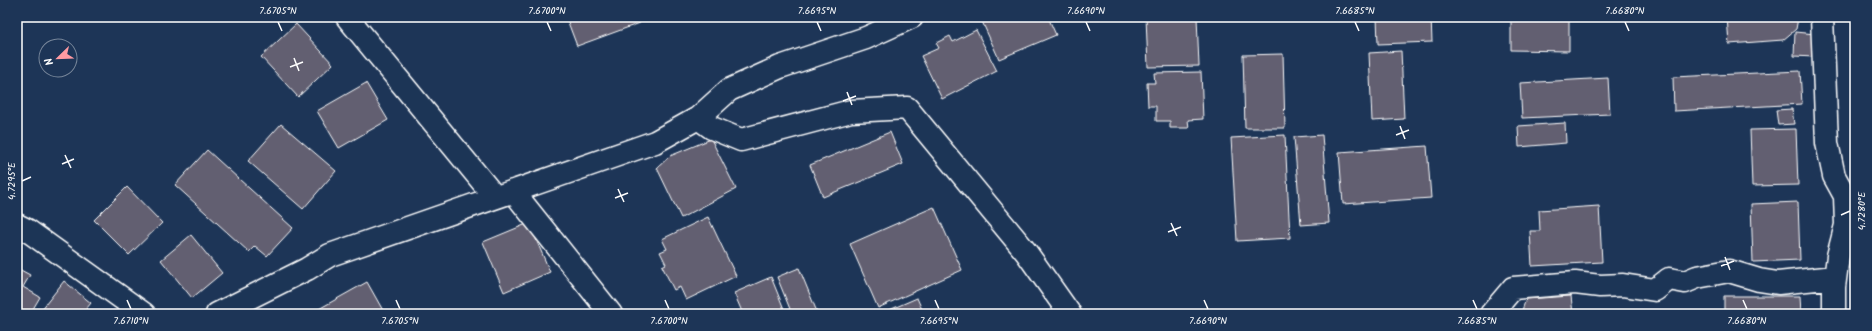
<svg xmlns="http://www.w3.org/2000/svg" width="1872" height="331" viewBox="0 0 1872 331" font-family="Kalam,sans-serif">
<rect width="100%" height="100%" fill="#1d3557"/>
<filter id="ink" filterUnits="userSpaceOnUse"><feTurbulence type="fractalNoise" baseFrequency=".025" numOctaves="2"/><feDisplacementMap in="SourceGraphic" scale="8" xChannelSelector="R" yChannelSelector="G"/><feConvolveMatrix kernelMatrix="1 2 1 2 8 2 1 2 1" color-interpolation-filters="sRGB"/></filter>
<g filter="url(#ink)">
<!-- building -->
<path fill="#625e71" stroke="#fff" d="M566 17H638L640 23 577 46Z
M980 17H1048L1056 35 999 59Z
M1146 17H1197L1199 66 1148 67Z
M1377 17H1431L1432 42 1378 44Z
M1511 17H1569V51L1511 50Z
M1727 17H1797L1798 18 1796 29 1783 40 1729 44Z
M296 24 333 64 298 97 261 57Z
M976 30 997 71 942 99 921 56 939 48 936 43 950 36 953 42Z
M1795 32 1815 34 1814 57 1794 56Z
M1401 51 1404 119 1372 121 1369 53Z
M1283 54 1285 128H1245L1243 55Z
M1800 71 1802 104 1674 111 1673 77Z
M1201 72 1203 119 1188 120 1189 128H1170V121H1156V106H1148L1147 83H1155L1154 73Z
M1608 78 1610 114 1522 118 1520 83Z
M366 83 388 120 339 148 317 111Z
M1792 109 1794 124 1778 125 1776 110Z
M1565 123 1566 143 1519 147 1518 126Z
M281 124 336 171 303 209 248 161Z
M1796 129 1798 185 1752 186 1750 130Z
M890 132 903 164 823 197 810 165Z
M1285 135 1290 238 1237 241 1231 138Z
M1322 135 1329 223 1301 225 1294 137Z
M711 139 736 189 681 218 657 168 670 156Z
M1427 146 1431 198 1343 204 1339 152Z
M207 150 293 228 267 256 255 246 249 252 175 185Z
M127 187 162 223 129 255 94 220Z
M1798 202 1800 260 1753 262 1751 204Z
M1599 206 1602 262 1532 266 1530 231H1540L1539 210Z
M934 207 962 270 878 308 850 244Z
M708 217 736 276 686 300 680 287 674 290 662 266 666 264 660 252 667 249 662 239Z
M529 223 550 272 504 292 483 242Z
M191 235 222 273 192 298 161 260Z
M17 268 30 275 23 287 40 297 30 314H17Z
M799 268 817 312 812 314H792L777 277Z
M771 277 786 314H743L734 293Z
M64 281 91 303 82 314H38Z
M367 282 385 314H320L317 310Z
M1571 296 1573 314H1518L1521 313 1526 299Z
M1724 296H1800L1801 314H1724Z
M917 298 924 314H880Z"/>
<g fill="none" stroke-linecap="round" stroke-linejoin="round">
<defs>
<path id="minor" d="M347 17 495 197
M1822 17 1827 143 1834 176 1845 196 1846 225 1838 256 1834 287V314
M698 118 712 128 741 140 851 111 907 108 1026 252 1070 314
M513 191 611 314
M17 225 27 230 144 314
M217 314 307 269 330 255 655 142 698 118 729 90 780 67 866 38 912 17
M1491 314 1513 288 1575 283 1600 286 1623 285 1655 290 1669 279 1685 282 1697 277 1729 271 1759 280 1778 283 1835 277"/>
</defs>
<!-- minor casing -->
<use href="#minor" stroke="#fff" stroke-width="25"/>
<!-- minor -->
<use href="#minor" stroke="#1d3557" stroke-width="22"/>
</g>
</g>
<!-- ticks -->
<path fill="none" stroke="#fff" stroke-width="1.5" d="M278 22 282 31M547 22 551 31M817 22 821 31M1086 22 1090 31M1355 22 1359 31M1625 22 1629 31M294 58 299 71M290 67 303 62M847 92 852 105M843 101 856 96M1400 126 1405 139M1396 135 1409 130M65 155 71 168M62 164 74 159M22 181 31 177M618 189 624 202M615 198 628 193M1841 215 1850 211M1171 223 1177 236M1168 232 1181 227M1725 257 1730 270M1721 266 1734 261M127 300 131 309M396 300 400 309M665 300 669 309M935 300 939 309M1204 300 1208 309M1473 300 1477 309M1743 300 1747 309"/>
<!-- margin -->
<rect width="1872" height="331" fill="none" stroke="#1d3557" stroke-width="44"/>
<!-- north arrow -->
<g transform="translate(58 58) rotate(247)"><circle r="19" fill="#1d3557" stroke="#77869a"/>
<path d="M0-3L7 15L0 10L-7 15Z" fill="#ff9aa2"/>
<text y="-6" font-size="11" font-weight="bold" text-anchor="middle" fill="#ffffff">N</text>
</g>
<rect x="22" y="22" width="1828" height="287" fill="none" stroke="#fff" stroke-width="1.5"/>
<g font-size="10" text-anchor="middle" fill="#fff">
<text x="278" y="14">7.6705°N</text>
<text x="547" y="14">7.6700°N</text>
<text x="817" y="14">7.6695°N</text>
<text x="1086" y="14">7.6690°N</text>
<text x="1355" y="14">7.6685°N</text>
<text x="1625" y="14">7.6680°N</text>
<text transform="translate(11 181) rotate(-90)" y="4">4.7295°E</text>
<text transform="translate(1861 211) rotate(-90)" y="4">4.7280°E</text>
<text x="131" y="324">7.6710°N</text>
<text x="400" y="324">7.6705°N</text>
<text x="669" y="324">7.6700°N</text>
<text x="939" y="324">7.6695°N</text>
<text x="1208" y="324">7.6690°N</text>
<text x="1477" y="324">7.6685°N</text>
<text x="1747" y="324">7.6680°N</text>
</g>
</svg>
